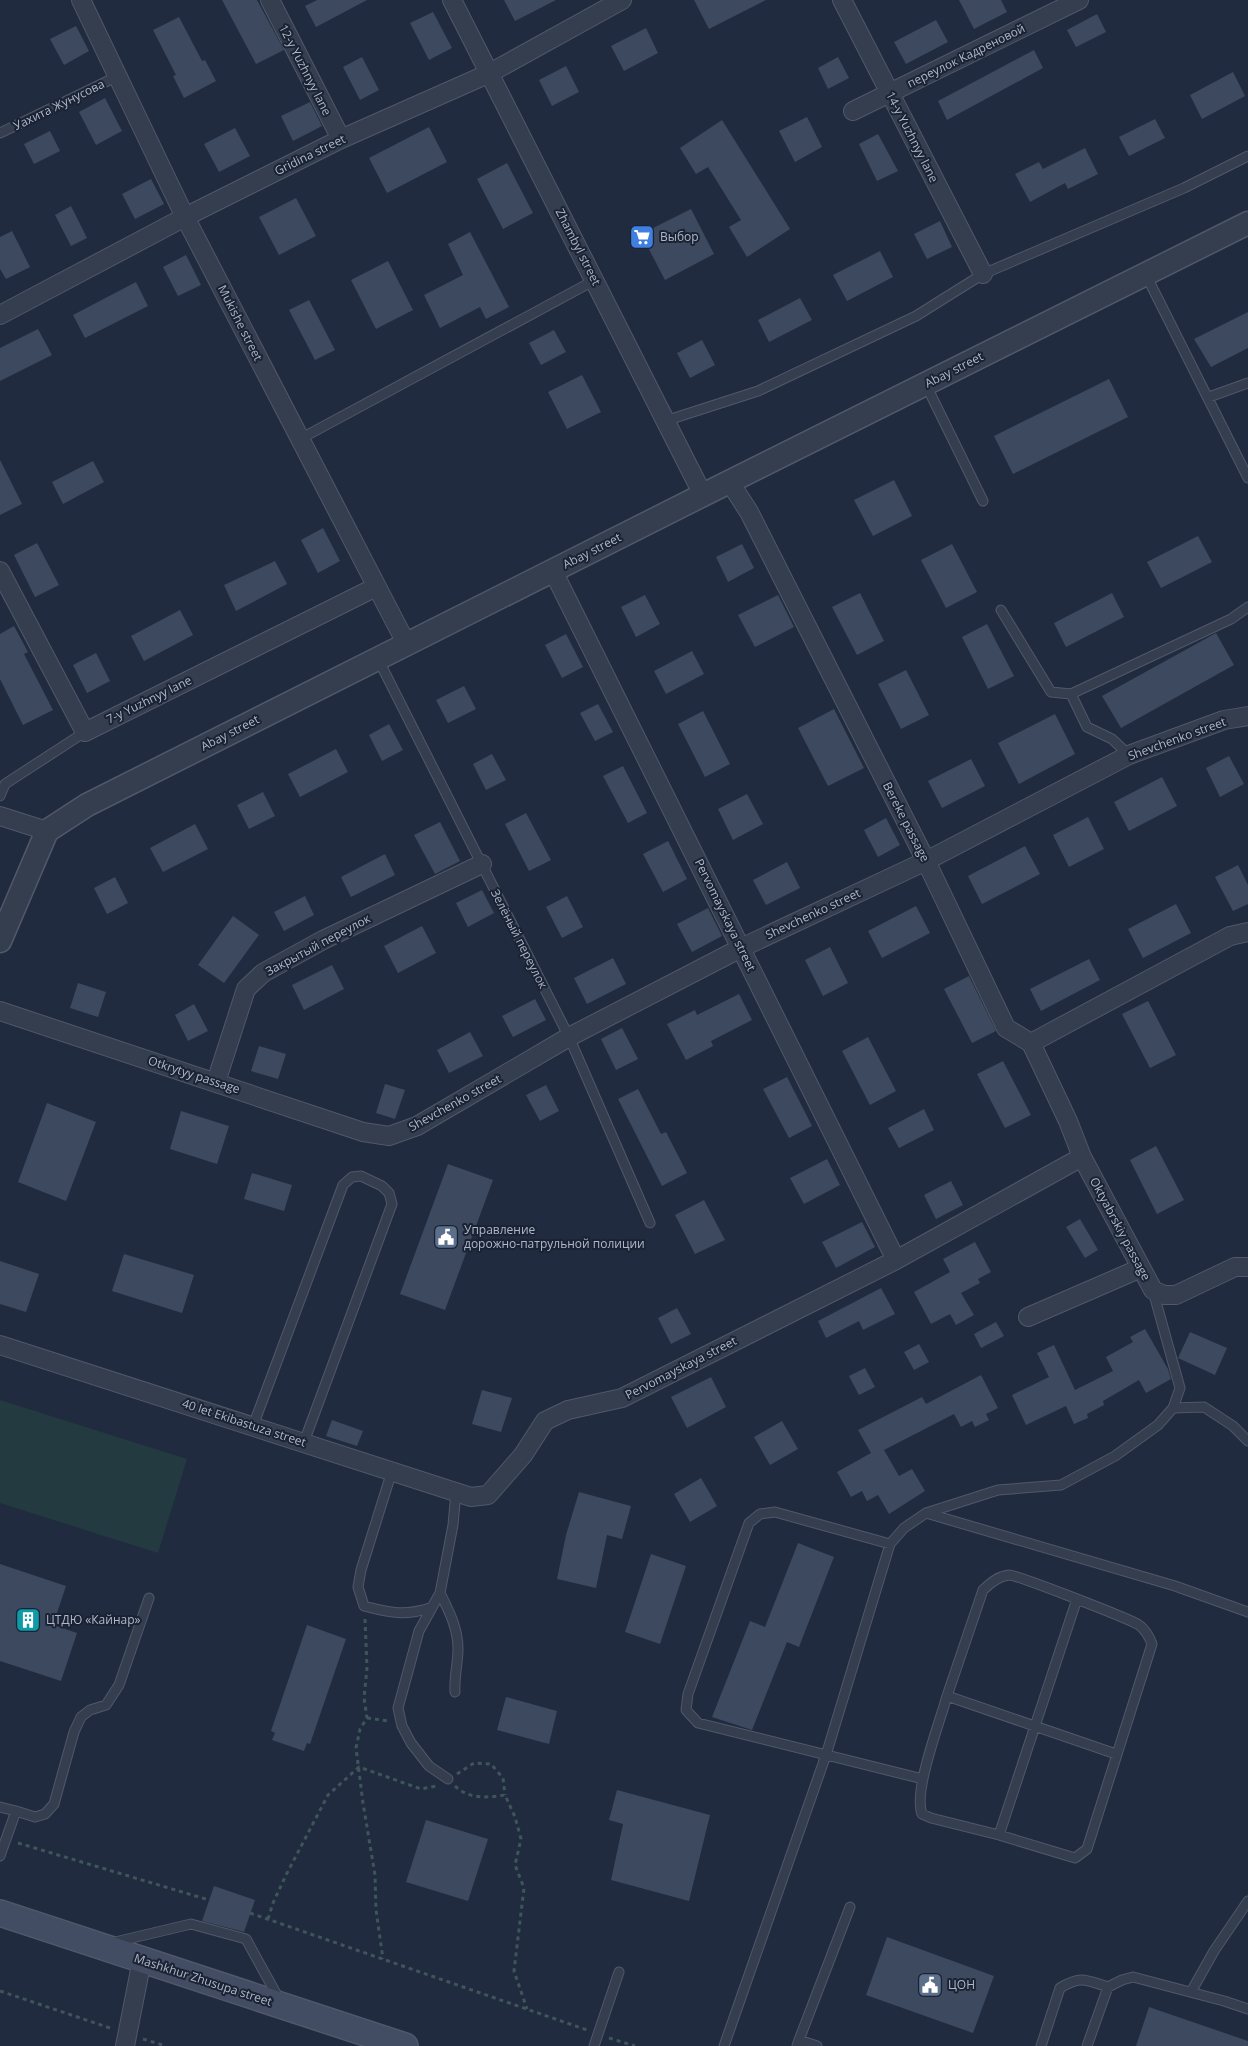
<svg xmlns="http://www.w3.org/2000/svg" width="1248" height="2046" viewBox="0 0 1248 2046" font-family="'Open Sans',sans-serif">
<rect width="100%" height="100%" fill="#212b3f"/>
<!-- green -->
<path fill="#233a40" d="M0 1400 187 1459 158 1553 0 1503Z"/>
<!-- building -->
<path fill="#3c495f" d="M222 0H257L284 50 256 64Z
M317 0H367L316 27 305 6Z
M504 0H556L515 21Z
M694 0H766L709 29Z
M959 0H1001L1007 12 974 29Z
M433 12 452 48 429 60 410 23Z
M1097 14 1106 32 1076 47 1067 30Z
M179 17 202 61 205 60 216 81 184 98 173 76 176 75 153 30Z
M936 20 948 42 906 64 894 42Z
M76 26 89 51 64 65 50 39Z
M646 28 658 53 624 71 611 46Z
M1034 50 1043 68 947 120 938 101Z
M362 57 379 90 360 100 343 67Z
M838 57 849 78 828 89 818 68Z
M566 66 579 92 552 106 539 80Z
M1233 72 1245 96 1202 119 1190 95Z
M105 98 122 131 96 145 79 112Z
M310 102 322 126 293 141 281 116Z
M807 117 822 147 795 162 779 131Z
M1155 119 1165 138 1129 156 1119 137Z
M722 120 790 229 747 257 729 227 741 220 708 167 696 174 680 148Z
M429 127 447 162 387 193 369 158Z
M235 128 250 156 219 172 204 144Z
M50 131 60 151 34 164 24 144Z
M878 134 898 171 877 181 859 144Z
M1085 148 1098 174 1068 189 1065 183 1030 202 1015 174 1039 162 1043 169Z
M507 163 533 213 503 229 477 179Z
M151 179 164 204 135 219 122 194Z
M296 198 316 236 279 255 259 217Z
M71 206 87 238 71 246 55 215Z
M691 209 714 254 665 280 641 234Z
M940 221 952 247 927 259 914 234Z
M12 231 30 267 6 279 0 269V237Z
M470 232 509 307 486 319 480 307 440 328 424 295 463 275 448 244Z
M880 251 893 277 847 301 833 275Z
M186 255 201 285 178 296 163 267Z
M388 261 413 310 376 329 351 280Z
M136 282 148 306 85 338 73 315Z
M800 298 812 320 769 342 758 320Z
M309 300 335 350 315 360 289 310Z
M1248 312V348L1211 367 1194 339Z
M38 329 52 355 0 381V348Z
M554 330 566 352 541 365 529 343Z
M702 340 715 365 690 378 677 353Z
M582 375 601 412 567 429 548 392Z
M1109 379 1128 417 1013 474 994 436Z
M0 460 22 504 0 515Z
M93 461 104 482 63 504 52 482Z
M894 480 912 516 873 536 854 500Z
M323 528 340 561 318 573 301 540Z
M1198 536 1212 562 1161 588 1147 562Z
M37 543 59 585 35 597 14 555Z
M742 544 754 568 728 582 716 557Z
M952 544 977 592 946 608 921 560Z
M275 561 287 584 236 611 224 585Z
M860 593 884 641 857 655 832 607Z
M1112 593 1124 617 1066 647 1054 623Z
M645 595 660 624 636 637 621 607Z
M778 595 794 627 755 647 738 615Z
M180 610 193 635 144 661 131 636Z
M987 624 1014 676 988 689 962 637Z
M14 626 28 652 24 654 53 710 23 725 0 679V634Z
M1216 633 1234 665 1121 728 1102 696Z
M566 634 583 667 562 678 545 645Z
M692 651 704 674 666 694 654 671Z
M96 653 110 681 87 693 73 665Z
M906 670 929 715 901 729 878 684Z
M464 686 476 709 448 723 436 700Z
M598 704 613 732 595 741 580 713Z
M834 709 864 768 828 786 798 728Z
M703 711 730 764 705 777 678 724Z
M1055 714 1075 754 1019 784 998 743Z
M389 724 403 750 382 761 369 735Z
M336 749 348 772 300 797 288 774Z
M492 754 506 780 486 790 473 764Z
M1229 756 1244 784 1220 797 1206 768Z
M971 759 985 786 942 808 928 781Z
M623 766 647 813 628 823 603 776Z
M1162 777 1177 806 1129 831 1114 802Z
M263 792 275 816 249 829 237 805Z
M747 794 763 824 733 840 718 809Z
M526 813 551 860 529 871 505 824Z
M1088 817 1104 849 1069 867 1053 835Z
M886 818 900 845 878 857 864 830Z
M440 822 460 861 435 874 414 835Z
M195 824 208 849 163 872 150 848Z
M668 841 687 879 663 892 643 854Z
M1025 846 1040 874 982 904 968 876Z
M385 854 395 875 351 897 341 877Z
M787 862 800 888 766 905 753 880Z
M1238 865 1248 885V904L1233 911 1215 877Z
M115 877 128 903 107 914 94 888Z
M482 890 494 913 468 927 456 903Z
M305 896 314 915 284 931 274 912Z
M567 896 583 927 562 938 546 907Z
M1176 904 1191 933 1143 958 1128 929Z
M916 906 930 933 882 958 868 931Z
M708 908 722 936 692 952 677 924Z
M233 916 259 935 224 983 198 965Z
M422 926 436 953 398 973 384 946Z
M830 947 848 983 823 996 805 960Z
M613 958 626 984 587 1004 574 978Z
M1089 959 1100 980 1041 1011 1030 989Z
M332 965 344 989 304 1010 292 985Z
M969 976 996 1031 972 1043 944 989Z
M78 983 106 992 98 1017 70 1008Z
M739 994 752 1020 711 1041 713 1046 686 1060 667 1024 695 1010 697 1015Z
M535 999 546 1020 513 1037 502 1016Z
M1148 1001 1176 1055 1150 1068 1122 1014Z
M194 1004 208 1031 188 1041 175 1015Z
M622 1028 638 1059 616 1070 601 1039Z
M470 1032 483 1056 449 1073 437 1050Z
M868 1037 896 1091 870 1105 842 1051Z
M259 1046 286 1054 278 1079 251 1071Z
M1003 1061 1031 1115 1005 1128 977 1074Z
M787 1077 812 1126 789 1138 763 1089Z
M385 1084 405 1090 395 1119 376 1113Z
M546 1085 559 1111 540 1121 526 1095Z
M638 1089 661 1134 666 1132 687 1173 662 1186 618 1099Z
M47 1103 96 1122 66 1201 18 1182Z
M924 1109 934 1130 899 1148 888 1128Z
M181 1111 229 1126 217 1164 170 1149Z
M1156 1146 1184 1200 1157 1214 1130 1160Z
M827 1159 840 1185 804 1204 790 1178Z
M448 1164 493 1180 445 1310 400 1294Z
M252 1173 292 1185 284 1211 244 1199Z
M951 1181 963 1205 936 1219 924 1195Z
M704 1200 725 1240 695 1254 675 1215Z
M1080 1219 1098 1250 1085 1258 1066 1227Z
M862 1222 875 1247 836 1268 822 1242Z
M975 1242 991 1272 978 1279 980 1283 961 1293 974 1315 956 1325 950 1314 931 1324 914 1292 950 1272 943 1259Z
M124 1254 194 1275 182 1313 112 1291Z
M0 1261 39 1274 26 1312 0 1304Z
M881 1288 895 1314 863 1330 859 1321 826 1338 818 1321Z
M677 1308 691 1334 671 1344 658 1318Z
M996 1322 1004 1336 981 1348 974 1334Z
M1145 1329 1168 1369 1171 1379 1146 1393 1139 1380 1103 1401 1104 1405 1087 1414 1088 1418 1074 1424 1066 1406 1026 1425 1012 1395 1049 1377 1037 1353 1054 1345 1075 1390 1113 1371 1106 1357 1133 1342 1130 1337Z
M1190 1332 1227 1348 1215 1375 1178 1358Z
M919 1344 929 1362 914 1370 904 1352Z
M865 1368 875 1387 859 1395 849 1376Z
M981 1375 998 1408 986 1414 989 1420 975 1427 972 1421 961 1427 954 1414 884 1450 899 1476 912 1469 925 1491 889 1514 878 1495 867 1501 862 1491 851 1497 837 1472 871 1453 858 1430 922 1397 926 1404Z
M711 1377 726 1407 687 1428 671 1397Z
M482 1390 512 1398 501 1432 472 1424Z
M332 1420 363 1431 357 1446 326 1436Z
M782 1421 798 1449 770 1465 754 1437Z
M701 1478 717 1506 690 1522 674 1494Z
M579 1492 631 1506 622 1539 607 1535 596 1588 557 1579 566 1535Z
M798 1543 834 1557 799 1647 787 1642 752 1730 712 1717 750 1621 765 1627Z
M651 1554 686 1566 660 1644 625 1632Z
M0 1564 66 1586 53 1625 77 1633 61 1681 0 1661Z
M307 1625 346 1639 310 1744 307 1743 304 1751 272 1740 275 1733 271 1731Z
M506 1697 557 1711 549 1744 497 1730Z
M617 1790 710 1815 689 1901 611 1880 623 1824 609 1820Z
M426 1820 488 1839 468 1901 406 1882Z
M214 1886 255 1900 244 1932 202 1921Z
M887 1937 994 1976 973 2033 866 1995Z
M1149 2007 1248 2041V2046H1136Z"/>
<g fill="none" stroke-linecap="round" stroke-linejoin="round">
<defs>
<path id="service" d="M0 133 118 76
M1146 275 1248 478
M926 385 983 501
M1209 397 1248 383
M665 421 758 391 916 316 983 274 1184 188 1248 156
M300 439 595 280
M1001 610 1051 692 1071 694
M378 659 569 1037 650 1223
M1129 755 1112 739 1087 727 1071 694 1231 619 1248 607
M0 796 5 784 85 732
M1173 1408 1204 1407 1233 1426 1248 1441
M253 1426 343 1185 352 1177 361 1176 382 1186 389 1193 392 1204 304 1442
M392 1471 361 1570 358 1587 364 1606C390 1613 405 1616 430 1608
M926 1513 1175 1586 1248 1612
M890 1544 775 1512 760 1514 749 1523 688 1694 686 1710 698 1723 923 1779
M440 1593C449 1611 458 1628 458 1649 458 1663 454 1677 455 1692
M1077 1599 999 1835 1075 1858 1087 1849 1152 1644C1149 1636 1146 1630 1139 1625 1130 1619 1017 1575 1009 1575 998 1576 990 1583 983 1590L947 1696 1116 1754
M947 1696C940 1722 913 1791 922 1814L931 1818 999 1835
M448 1779 429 1766 411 1743 402 1726 398 1708 419 1631 440 1593 453 1525 456 1492
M0 1807 16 1811 0 1856
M16 1811 35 1817 45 1814 54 1804 74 1732 81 1717 90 1710 106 1705 119 1685 149 1598
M111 1943 191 1924 246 1939 279 1999
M1191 1992 1214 1951 1248 1901
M799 2040 850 1907
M594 2046 619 1972
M724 2046 826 1755 890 1544 904 1528 926 1513 998 1490 1061 1485 1115 1456 1158 1425 1173 1408 1180 1388 1153 1291
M797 2046 799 2040 817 2046
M1041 2046 1060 1988C1081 1975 1086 1980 1108 1987L1122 1980 1133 1977 1224 2001 1248 2009
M1087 2046 1108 1987"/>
<path id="minor" d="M81 0 185 217 406 643
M270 0 341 139
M452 0 703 495
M842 0 983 274
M853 111 1079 0
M0 315 185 217 341 139 490 73 622 0
M729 481 749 512 926 861 1006 1028 1031 1043 1068 1121 1082 1157 1153 1290 1164 1295H1176L1235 1267H1248
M0 571 85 732 376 587
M553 571 896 1260
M0 816 47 831
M0 1011 363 1132 389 1136 417 1126 569 1037 741 948 926 861 1129 755 1224 720 1248 716
M1031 1043 1230 936 1248 932
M216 1082 246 989 263 973 323 940 482 864
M1028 1317 1141 1268
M0 1345 471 1497 488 1495 523 1455 545 1421 568 1410 622 1398 896 1260 1082 1157
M125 2046 142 1960"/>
<path id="tertiary" d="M0 941 47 831 87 805 703 495 1248 223"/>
<path id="secondary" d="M0 1913 405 2046"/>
</defs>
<!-- service casing -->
<use href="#service" stroke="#50586a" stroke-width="11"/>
<!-- minor casing -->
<use href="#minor" stroke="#50586a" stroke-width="20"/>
<!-- tertiary casing -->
<use href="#tertiary" stroke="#50586a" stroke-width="25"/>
<!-- secondary casing -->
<use href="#secondary" stroke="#50586a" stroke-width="28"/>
<!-- path -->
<path stroke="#3e565a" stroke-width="3" stroke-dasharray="4 4" stroke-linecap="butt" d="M365 1619 367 1668 364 1698 367 1718 360 1729 356 1748 363 1803 375 1875 376 1910 383 1959
M367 1718 389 1721
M457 1774 474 1763 491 1764 503 1778 505 1795
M455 1786C468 1799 488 1798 505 1795L515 1817 521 1839 515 1865 524 1888 514 1971 527 2009
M18 1843 209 1900
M250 1913 587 2030
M268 1919 273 1903 286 1875 328 1795 359 1767 421 1789 437 1786
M0 1991 113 2029
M609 2038 635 2046
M143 2039 166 2046"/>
<!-- service -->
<use href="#service" stroke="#353e4f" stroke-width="9"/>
<!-- minor -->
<use href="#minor" stroke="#353e4f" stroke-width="18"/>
<!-- tertiary -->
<use href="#tertiary" stroke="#353e4f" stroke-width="22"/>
<!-- secondary -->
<use href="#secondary" stroke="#424c62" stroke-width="25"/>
</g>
<!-- icons -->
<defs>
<symbol id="supermarket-square" viewBox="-11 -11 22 22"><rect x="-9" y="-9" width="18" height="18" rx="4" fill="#3f7fe0" stroke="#1a2334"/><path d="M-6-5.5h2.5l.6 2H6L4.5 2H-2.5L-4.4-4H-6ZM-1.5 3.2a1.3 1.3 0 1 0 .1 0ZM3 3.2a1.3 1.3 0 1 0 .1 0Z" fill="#fff"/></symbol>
<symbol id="civic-square" viewBox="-11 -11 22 22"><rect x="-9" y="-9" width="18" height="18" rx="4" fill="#5c6f8a" stroke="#1a2334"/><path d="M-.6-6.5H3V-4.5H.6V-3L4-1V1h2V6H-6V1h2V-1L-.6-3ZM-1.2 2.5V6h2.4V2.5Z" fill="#fff"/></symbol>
<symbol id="building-square" viewBox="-11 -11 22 22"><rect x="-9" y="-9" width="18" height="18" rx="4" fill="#0f9aa8" stroke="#1a2334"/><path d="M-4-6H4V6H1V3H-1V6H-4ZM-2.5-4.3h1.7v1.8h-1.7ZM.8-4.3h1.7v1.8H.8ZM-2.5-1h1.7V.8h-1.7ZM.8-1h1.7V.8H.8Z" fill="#fff"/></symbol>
</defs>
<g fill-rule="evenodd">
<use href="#supermarket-square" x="628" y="223" width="28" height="28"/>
<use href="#civic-square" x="432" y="1223" width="28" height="28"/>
<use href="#building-square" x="14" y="1606" width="28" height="28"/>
<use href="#civic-square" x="916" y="1971" width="28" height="28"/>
</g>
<g text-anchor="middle" stroke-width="4" stroke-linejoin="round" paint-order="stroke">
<!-- street labels -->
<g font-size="12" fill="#b0b8ca" stroke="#1a2334">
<text transform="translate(966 56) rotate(-26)" y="4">переулок Кадреновой</text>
<text transform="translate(305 70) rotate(63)" y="4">12-y Yuzhnyy lane</text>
<text transform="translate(59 105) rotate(-26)" y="4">Уахита Жунусова</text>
<text transform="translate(912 137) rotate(63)" y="4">14-y Yuzhnyy lane</text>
<text transform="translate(310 155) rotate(-26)" y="4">Gridina street</text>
<text transform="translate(578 247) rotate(63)" y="4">Zhambyl street</text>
<text transform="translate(240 323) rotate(63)" y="4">Mukishe street</text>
<text transform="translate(954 370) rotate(-27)" y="4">Abay street</text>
<text transform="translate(592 551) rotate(-27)" y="4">Abay street</text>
<text transform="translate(149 700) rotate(-26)" y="4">7-y Yuzhnyy lane</text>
<text transform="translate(230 733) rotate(-27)" y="4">Abay street</text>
<text transform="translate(1177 739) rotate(-20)" y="4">Shevchenko street</text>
<text transform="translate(906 822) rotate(63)" y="4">Bereke passage</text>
<text transform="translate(813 914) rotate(-25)" y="4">Shevchenko street</text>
<text transform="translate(725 915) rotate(64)" y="4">Pervomayskaya street</text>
<text transform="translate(519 939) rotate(63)" y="4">Зелёный переулок</text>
<text transform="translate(318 945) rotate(-28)" y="4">Закрытый переулок</text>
<text transform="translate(194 1075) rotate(18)" y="4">Otkrytyy passage</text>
<text transform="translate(455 1103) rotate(-29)" y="4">Shevchenko street</text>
<text transform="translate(1120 1229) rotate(62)" y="4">Oktyabrskiy passage</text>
<text transform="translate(681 1368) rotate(-27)" y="4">Pervomayskaya street</text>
<text transform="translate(244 1423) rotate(18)" y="4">40 let Ekibastuza street</text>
<text transform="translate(203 1980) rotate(18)" y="4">Mashkhur Zhusupa street</text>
</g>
<!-- poi labels -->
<g font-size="12" fill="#b0b8ca" stroke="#1a2334" text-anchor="start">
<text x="660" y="241">Выбор</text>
<text x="464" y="1234">Управление<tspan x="464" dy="14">дорожно-патрульной полиции</tspan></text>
<text x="46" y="1624">ЦТДЮ «Кайнар»</text>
<text x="948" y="1989">ЦОН</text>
</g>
</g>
</svg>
